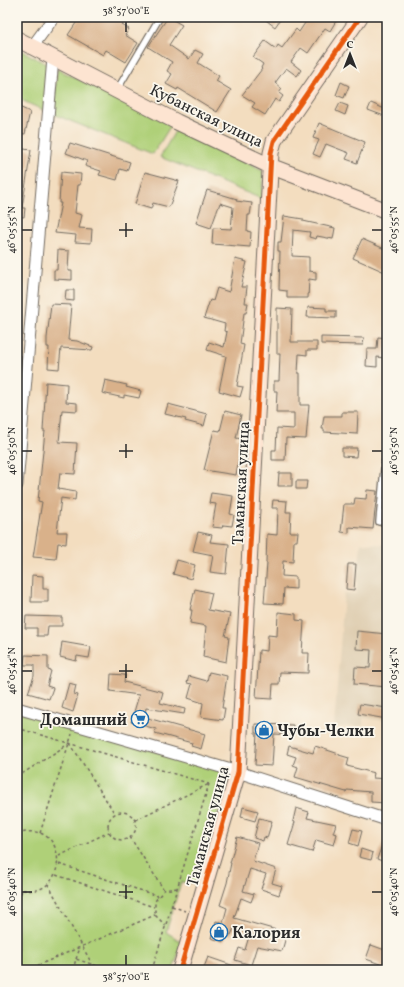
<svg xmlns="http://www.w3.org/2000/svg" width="404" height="987" viewBox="0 0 404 987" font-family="Vollkorn,serif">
<rect width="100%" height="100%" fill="#fbf7ec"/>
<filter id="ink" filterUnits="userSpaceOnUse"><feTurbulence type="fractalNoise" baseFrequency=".025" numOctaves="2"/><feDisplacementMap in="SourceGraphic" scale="8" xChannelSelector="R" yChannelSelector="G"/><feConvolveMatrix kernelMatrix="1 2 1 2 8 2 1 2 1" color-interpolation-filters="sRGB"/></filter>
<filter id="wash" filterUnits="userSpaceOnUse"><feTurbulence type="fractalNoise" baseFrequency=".012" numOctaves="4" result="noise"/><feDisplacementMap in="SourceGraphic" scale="16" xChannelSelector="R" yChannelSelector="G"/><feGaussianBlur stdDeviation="0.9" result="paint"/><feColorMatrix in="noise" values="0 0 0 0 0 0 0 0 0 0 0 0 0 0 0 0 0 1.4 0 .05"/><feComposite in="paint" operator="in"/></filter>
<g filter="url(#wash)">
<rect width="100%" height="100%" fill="#f3ddbf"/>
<!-- built -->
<path fill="#dfceb1" d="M361 543 387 545V721L363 718V726L334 727 344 593 356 594Z"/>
<!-- green -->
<path fill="#afd078" stroke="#6d7e52" d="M17 48 48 65 45 111 17 98Z
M57 69 171 125 153 154 53 114Z
M177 128 263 171 262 199 160 157Z
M17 711 230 773 197 883 181 882 166 932 182 942 173 970H17Z"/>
<g id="blocks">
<!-- building -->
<path fill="#d9b18a" d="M80 17H127L122 25 129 29 125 35 138 43 126 62 106 50 103 55 68 35Z
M168 17 182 25 169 45 189 59 195 50 203 54 198 63 219 76 216 81 231 90 217 112 178 88 177 90 166 84 172 74 167 71 172 62 148 47Z
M262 17H282L275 27Z
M309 17H331L336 21 330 31 325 28 308 53 301 48 291 62 301 70 297 76 286 68 275 83 282 89 279 93 283 96 279 102 275 99 265 115 252 107 255 103 242 95 262 69 261 68 263 64 253 57 265 41 276 49 278 45 282 48 296 29 299 32Z
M341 82 349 86 344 98 336 95Z
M340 103 348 106 345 115 336 111Z
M371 103 387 110V117L368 110Z
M17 106 30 112 25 134 17 133Z
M319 123 365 142 357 163 346 159 349 153 326 144 320 157 313 154 319 140 313 138Z
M70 143 130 162 127 171 120 169 117 180 99 175 101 171 85 166 87 161 66 153Z
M17 148 31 150 22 208H25L24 217 17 216Z
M61 172 81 174 80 185H78L75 213 82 215 79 228 92 229 91 243 75 242 76 235 55 233 61 203H59Z
M145 172 179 181 169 207 153 203 151 209 135 204Z
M207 190 237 199 236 201 252 203 250 215H248L247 231 251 232 250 247 212 244 213 228 231 229 233 207 220 203 211 228 196 223Z
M284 216 303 219V221L335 228 333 239 317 236 316 239 309 237 310 232 293 230 292 256 309 257V271L316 272V280L309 279 308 298H287V291L279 290 280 251H278V242H281Z
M362 239 387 250V273L353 258Z
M58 250 69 251 68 271H72V280L54 279V270H57Z
M235 259 247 262 241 287H247L245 303H248L246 313H244L240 344 244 345 237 386 243 387 240 397 219 391 226 356 207 350 209 342 224 347 227 332 224 331 225 324 204 318 210 300 213 301 217 288 229 292Z
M66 290H74V301L65 300Z
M51 304 71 305 68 340 77 341 93 347 92 350 61 348 59 369 48 368 49 347H47V338Z
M308 307 326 308V311H336V318L307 317Z
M277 308 292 309 291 342H317V350H307V355L299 354 298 373H300V405H309L306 439 286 438 285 460H272V450H276L277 428 294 429V413H276L277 391H274V381H279L280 354H277Z
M321 337 364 338 363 345 321 344Z
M378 337 387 338 384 358 377 357V367L366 366 367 349H377Z
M105 380 127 385 126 387 141 391 139 398 124 395V398L102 393Z
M46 382 67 384 66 402 77 403V411L62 410 59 442 77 443 75 474 60 473 58 489 76 492 75 500 61 498 57 532H67L66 544 58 543 56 559 33 557 42 502 38 501 45 431H43Z
M168 404 207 414 204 426 185 421 186 419 165 414Z
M225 411 241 415 236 438 242 439 236 475 204 470 214 430 220 431Z
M342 412H358L357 434 324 432V429H322L324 416H342Z
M342 448H357L356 457 342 456Z
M279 473H292V486H278Z
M296 481H307L306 489H296Z
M367 490 377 491 373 529 349 527V533L341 532 344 504H354L355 498 366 499Z
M211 493 233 496 230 514 234 515 232 526 223 525 222 528 212 527 216 504 209 503Z
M273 500 287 501 286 512H291L290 532H298L297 541H294L293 562 283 561 282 576 296 577V589L284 588 283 604 264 603 267 563H266L267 534 277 535 278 508H272Z
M198 532 212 535 210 542 229 544 226 574 210 572 213 555 193 551Z
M177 560 195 565 191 579 173 574Z
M348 564H356L354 590 346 589Z
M32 575 43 576V589H48V602H31Z
M195 589 212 593 208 610 230 614 225 636 229 637 226 662 203 657 206 626 190 623 192 610H190Z
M278 612 296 614V620L304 621 302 653H309L308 673 280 672 279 684H273L272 699 256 698 259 650 267 651 268 635 277 636Z
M26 616 62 617V626H48L47 636H37V628H25Z
M357 631 387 634V687L354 684 355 667 370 668 371 650 356 649Z
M62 642 91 647 89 658 77 656 76 661 60 657Z
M25 655 48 656V670L51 671 47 686 53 688 49 699 28 693 34 676V665H24Z
M209 672 227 676 222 708H225L223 720 201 717 203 703 188 698 192 684 187 683 189 676 207 681Z
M111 674 125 675 124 682 163 692 160 703 185 709 184 714 146 708 144 717 205 734 201 749 191 746 192 743 155 733 156 729 131 722 139 695 110 691Z
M69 683 76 685 74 694 78 695 73 712 62 708Z
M360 704 387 708V719L358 714Z
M255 724 293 725 292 735 274 734 272 766 255 765 257 733H255Z
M289 746 313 753 315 746 339 754V755L349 758 347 766 374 773 373 778 387 779V803L371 802V792L347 790 346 792 295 777 298 767 293 765 296 757 287 754Z
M243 807 258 811 255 821 241 817Z
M296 808 309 812 307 818 336 824 333 833 337 834 334 845 316 840 312 852 288 845 295 822 293 821Z
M259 818 272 821 267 838 264 837 263 841 254 838Z
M353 829 362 831 358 846 349 843Z
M386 834H387V863L377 859Z
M237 837 258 843 253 861 276 869 272 883 282 886 279 895 261 889 266 874 250 869 243 891 254 894 251 902 241 898 234 918 287 933 282 951 257 946 251 965 235 960 239 948 245 950 250 933 234 928 231 935 226 934 224 942 211 938 216 921 223 923 227 908 220 905 227 883 231 863H230Z
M361 849 373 853 371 860 359 857Z
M371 945 385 950 387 947V970H378L380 964 366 959Z
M208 957 243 969 242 970H203Z"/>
</g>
</g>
<g filter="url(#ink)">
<use href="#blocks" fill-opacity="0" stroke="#71695f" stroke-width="1"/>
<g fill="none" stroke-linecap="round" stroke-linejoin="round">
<defs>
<path id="lane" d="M117 90 160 17
M379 522 387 437"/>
<path id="street" d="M32 47 54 17
M17 485 53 58
M17 708 238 772 387 820"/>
<path id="secondary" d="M17 39 177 122 270 166 387 211
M180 970 238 772 271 153 274 141 360 17"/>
</defs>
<!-- lane casing -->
<use href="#lane" stroke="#71695f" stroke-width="8"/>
<!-- street casing -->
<use href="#street" stroke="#71695f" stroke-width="13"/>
<!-- secondary casing -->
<use href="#secondary" stroke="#71695f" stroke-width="17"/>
<!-- path -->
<path stroke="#71695f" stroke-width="1.5" stroke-dasharray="3 3" stroke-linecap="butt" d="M17 728 209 784
M70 743 115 814
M17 777 70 743
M108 826a14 14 0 1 1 28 0a14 14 0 1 1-28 0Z
M135 820 209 784
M40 833 72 734
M17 834C73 816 69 907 17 888
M130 837 164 890
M59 856 109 832
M59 864 158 896
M56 875 154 907
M48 884 92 964
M17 905 22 890
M172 906 185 911
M166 926 155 915V901L164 890 177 888
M76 959 80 948
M27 970 155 915
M73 970 76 959 109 970
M152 970 209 784"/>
<!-- lane -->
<use href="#lane" stroke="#fff" stroke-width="5.5"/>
<!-- street -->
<use href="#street" stroke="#fff" stroke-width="11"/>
<!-- secondary -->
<use href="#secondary" stroke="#fde4d1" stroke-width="15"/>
<defs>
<path id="cycleway" d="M180 970 238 772 271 153 274 141 360 17"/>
</defs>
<!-- cycleway casing -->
<use href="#cycleway" stroke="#fbf7ec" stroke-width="8"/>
<!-- cycleway -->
<use href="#cycleway" stroke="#e8590c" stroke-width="5"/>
</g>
</g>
<!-- ticks -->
<path fill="none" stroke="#2b2b2b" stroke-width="1.5" d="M126 22V32M126 223V237M22 230H32M119 230H133M372 230H382M126 444V458M22 451H32M119 451H133M372 451H382M126 664V678M22 671H32M119 671H133M372 671H382M126 885V899M22 892H32M119 892H133M372 892H382M126 955V965"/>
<!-- icons -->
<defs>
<symbol id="supermarket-ring" viewBox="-11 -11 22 22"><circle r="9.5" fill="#fbf7ec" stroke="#1f6fb2" stroke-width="1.5"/><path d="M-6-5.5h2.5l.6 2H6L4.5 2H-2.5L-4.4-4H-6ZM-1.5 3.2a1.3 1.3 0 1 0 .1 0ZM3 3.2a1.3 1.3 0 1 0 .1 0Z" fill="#1f6fb2"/></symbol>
<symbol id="shop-ring" viewBox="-11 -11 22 22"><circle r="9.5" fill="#fbf7ec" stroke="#1f6fb2" stroke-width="1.5"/><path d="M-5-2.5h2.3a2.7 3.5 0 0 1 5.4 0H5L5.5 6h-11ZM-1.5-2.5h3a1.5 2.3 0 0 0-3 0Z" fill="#1f6fb2"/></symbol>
</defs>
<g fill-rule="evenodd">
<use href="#supermarket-ring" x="130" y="709" width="20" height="20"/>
<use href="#shop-ring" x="254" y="720" width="20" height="20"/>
<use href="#shop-ring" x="209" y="922" width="20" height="20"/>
</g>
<g text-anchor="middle" stroke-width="3.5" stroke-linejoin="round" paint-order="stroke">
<!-- street labels -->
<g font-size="16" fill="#2b2b2b" stroke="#fbf7ec">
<text transform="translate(207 115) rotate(26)" y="6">Кубанская улица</text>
<text transform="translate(240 483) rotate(-87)" y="6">Таманская улица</text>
<text transform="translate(207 826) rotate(-75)" y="6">Таманская улица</text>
</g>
<!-- poi labels -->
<g font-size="16" font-weight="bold" fill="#2b2b2b" stroke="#fbf7ec" text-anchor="start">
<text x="127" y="725" text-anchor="end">Домашний</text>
<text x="277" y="736">Чубы-Челки</text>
<text x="232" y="938">Калория</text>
</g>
</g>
<!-- margin -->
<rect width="404" height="987" fill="none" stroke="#fbf7ec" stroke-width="44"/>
<!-- north arrow -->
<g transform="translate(350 54)" stroke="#fbf7ec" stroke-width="3" paint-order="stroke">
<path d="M0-3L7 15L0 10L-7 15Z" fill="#2b2b2b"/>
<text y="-6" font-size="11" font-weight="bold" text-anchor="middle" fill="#2b2b2b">С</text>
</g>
<rect x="22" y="22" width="360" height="943" fill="none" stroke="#2b2b2b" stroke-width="1.5"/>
<g font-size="10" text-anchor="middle" fill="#2b2b2b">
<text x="126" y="14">38°57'00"E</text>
<text transform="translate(11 230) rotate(-90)" y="4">46°05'55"N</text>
<text transform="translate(393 230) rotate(-90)" y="4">46°05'55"N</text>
<text transform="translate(11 451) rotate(-90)" y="4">46°05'50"N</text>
<text transform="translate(393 451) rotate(-90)" y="4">46°05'50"N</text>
<text transform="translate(11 671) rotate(-90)" y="4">46°05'45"N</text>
<text transform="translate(393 671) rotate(-90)" y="4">46°05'45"N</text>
<text transform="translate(11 892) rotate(-90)" y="4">46°05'40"N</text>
<text transform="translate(393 892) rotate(-90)" y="4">46°05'40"N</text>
<text x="126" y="980">38°57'00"E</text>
</g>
</svg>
